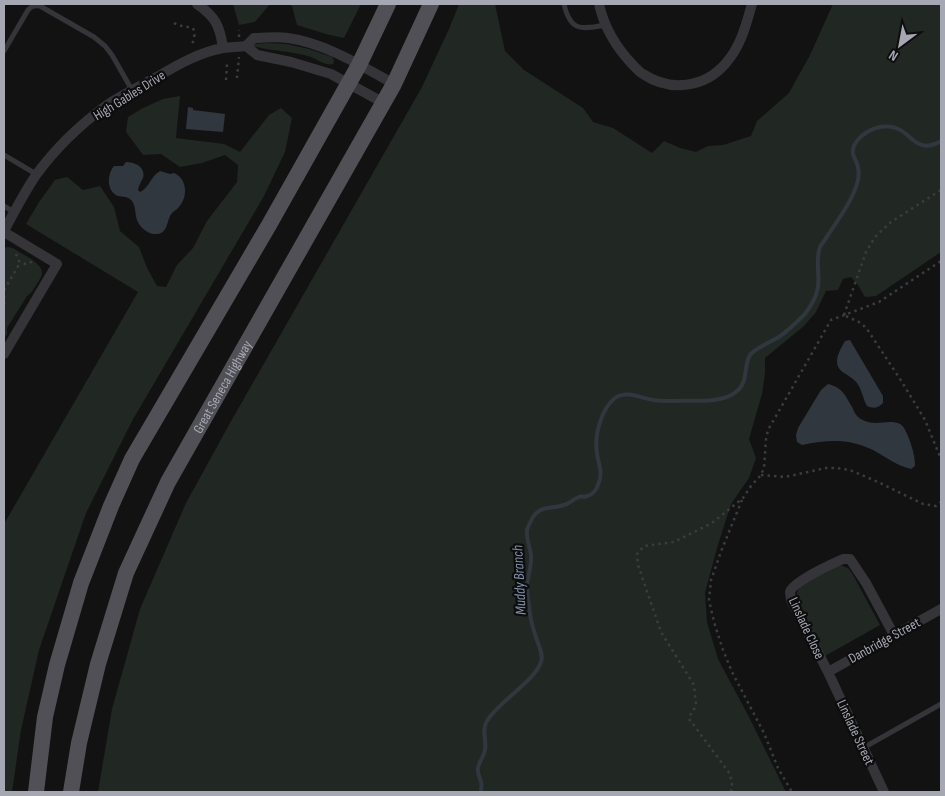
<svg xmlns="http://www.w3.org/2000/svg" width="945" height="796" viewBox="0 0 945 796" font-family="'Sofia Sans Condensed',sans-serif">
<rect width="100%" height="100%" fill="#121213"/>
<!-- green -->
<path fill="#212722" d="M233 4H270L255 22 239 25Z
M287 4H361L344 38 326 34 297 25 292 6Z
M459 4H495L505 51 524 70 583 108 593 122 613 128 652 153 664 141 680 148 696 152 708 146 723 145 751 136 757 121 789 93 810 55 833 4H941V252L876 296 865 297 858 285 851 277 843 279 838 290 826 291 816 312 804 326 765 358V373L762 394 749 439 756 458 749 478 731 504 717 548 705 593 707 622 718 659 748 715 786 792H98L112 709 140 609 186 503 230 423 422 87 449 29Z
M267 43 287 44 309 49 332 57 334 61 333 64C326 66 318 60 311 57 292 51 271 51 252 46L253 44Z
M180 96 176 138 224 144 240 152 269 115 281 108 292 118 285 152 264 196 132 421 86 513 39 650 21 730 12 792H4V524L138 292 26 224 39 202 55 180 67 177 83 190 100 186 114 207 120 231 139 247 147 268 157 286 166 287 177 265 193 248 207 221 237 182 238 165 225 155 202 163 180 167 161 154 143 155 126 132 128 117 143 108 163 99Z
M8 247 13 248C20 253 43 263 42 273 42 277 39 280 37 284 34 288 32 293 27 296L7 328V334L4 339V248Z
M840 565 848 568 852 573 880 625 825 656 798 604C796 596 796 591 801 585Z"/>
<!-- water -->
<path fill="#31373e" d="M188 107 193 108V110L225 114 223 132 186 129Z
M126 162C135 162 146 167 143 178 141 182 139 185 138 190L140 192C149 188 151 176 160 171L170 174 174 173C188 179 188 198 178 208 175 211 175 210 172 213 166 220 169 233 157 234 147 235 137 225 136 216 135 210 135 205 132 201 128 196 123 197 118 196 106 191 107 174 114 166H123Z
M850 340 883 396V403C878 408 874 409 867 406 863 399 862 390 857 383 854 379 849 376 844 373 831 364 839 352 845 341Z
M828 384C843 388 845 395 852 407 854 411 855 414 858 417 874 429 887 418 900 424 904 426 906 432 908 436 912 446 915 456 915 466L911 469C897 466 886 457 873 450 847 438 829 440 802 445L797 442 796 435 798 428 821 390Z"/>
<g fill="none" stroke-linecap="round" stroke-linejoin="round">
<!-- stream -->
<path stroke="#31373e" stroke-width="4" d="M481 792C481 790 482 785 481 782 480 777 477 774 478 768 479 762 484 756 485 750 487 740 481 730 487 721 499 701 534 682 541 662 544 653 537 643 535 634 533 628 531 621 530 614 529 605 527 594 527 585 528 575 532 565 531 555 530 547 526 539 527 530 528 526 531 521 533 517 541 505 553 509 564 505 569 504 572 500 577 498 586 494 578 499 587 496 594 495 597 489 599 482 603 472 598 463 597 453 594 436 601 409 615 398 626 390 641 398 653 400 660 401 666 401 673 401 690 400 722 404 736 392 749 382 743 367 750 355 754 349 772 341 779 337 789 330 797 322 805 314 811 306 817 296 818 287 820 274 815 260 820 247 822 243 826 239 828 235 837 221 848 207 854 192 857 184 860 177 858 168 858 163 854 159 853 154 851 145 861 135 869 131 881 124 896 125 906 134 911 138 916 144 922 145 929 147 936 144 941 141"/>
<!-- path -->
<path stroke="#3b3c40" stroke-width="2.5" stroke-dasharray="2.5 4" stroke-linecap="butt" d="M174 23C187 31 200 20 192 45
M239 37V30
M237 78 239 57
M226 80 227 64
M16 254 18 260C22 264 28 266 32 261
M4 290 20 263
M4 296 5 301 4 304
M844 315 866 252 875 237 891 222 941 190
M846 316 861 323 867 329 902 382 925 420 941 459
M761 475 785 477 826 468H836L850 470 878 482 923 504 936 506 941 502
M742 500 722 549 711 580 709 600 714 622 723 650 732 672 764 733 778 768 792 792
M731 792 732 784 730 774 693 724 690 721 689 716 693 712 696 704 694 685 661 632 638 565 637 554 644 546 674 542 712 523 743 498 751 486 761 475 764 468 766 439 768 430 831 320 879 302 941 261"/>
<!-- service -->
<path stroke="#353539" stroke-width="5" d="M564 4C570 31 581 30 605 25
M4 51 28 10C32 6 34 5 40 6L94 37 105 46 112 55 132 90
M4 155 36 174
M4 206 14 212
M863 748 941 704"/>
<!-- minor -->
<path stroke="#353539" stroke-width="10" d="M197 4C215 16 220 26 223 48
M599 4C604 27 616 47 632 64 635 67 639 72 643 74 670 92 705 88 726 63 741 46 746 25 752 4
M384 103 331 74 291 62 257 55 246 46 254 38C265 38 277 36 288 38 325 43 362 66 394 84
M4 231C14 212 24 193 36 175 55 149 81 124 107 105 123 94 140 86 157 77 177 65 200 52 223 48 231 47 239 47 246 46
M4 232 57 264 4 354
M828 672 941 609
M884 792 828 672 791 600C791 597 790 594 790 592 792 582 834 563 843 559H850L866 583 894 635"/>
<!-- primary -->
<g stroke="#505056" stroke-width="16">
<path d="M36 792 45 717 57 665 81 583 111 506 132 459 269 225 359 65 388 4"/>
<path id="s1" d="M71 792 79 743 98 664 126 573 168 482 394 84 431 4"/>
</g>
</g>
<g text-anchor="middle" stroke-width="4.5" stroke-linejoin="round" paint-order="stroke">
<!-- street labels -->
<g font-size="14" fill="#a5a7b2" stroke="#0d0d0e">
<text transform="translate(129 95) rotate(-32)" y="5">High Gables Drive</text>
<text dy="5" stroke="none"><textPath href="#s1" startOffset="436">Great Seneca Highway</textPath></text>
<text transform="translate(807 628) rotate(65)" y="5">Linslade Close</text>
<text transform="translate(884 640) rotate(-29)" y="5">Danbridge Street</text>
<text transform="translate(856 732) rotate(65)" y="5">Linslade Street</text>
</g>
<!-- water labels -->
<g font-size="15" font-style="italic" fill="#8091a9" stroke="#0d0d0e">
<text transform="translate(519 580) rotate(-93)" y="5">Muddy Branch</text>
</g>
</g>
<!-- border -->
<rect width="945" height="796" fill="none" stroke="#a5a7b2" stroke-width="10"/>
<!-- north arrow -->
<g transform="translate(900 45) rotate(212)" stroke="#0d0d0e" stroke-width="4" paint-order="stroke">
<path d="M0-4L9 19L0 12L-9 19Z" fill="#a5a7b2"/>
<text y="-8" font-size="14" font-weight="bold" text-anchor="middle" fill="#a5a7b2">N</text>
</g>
</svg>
